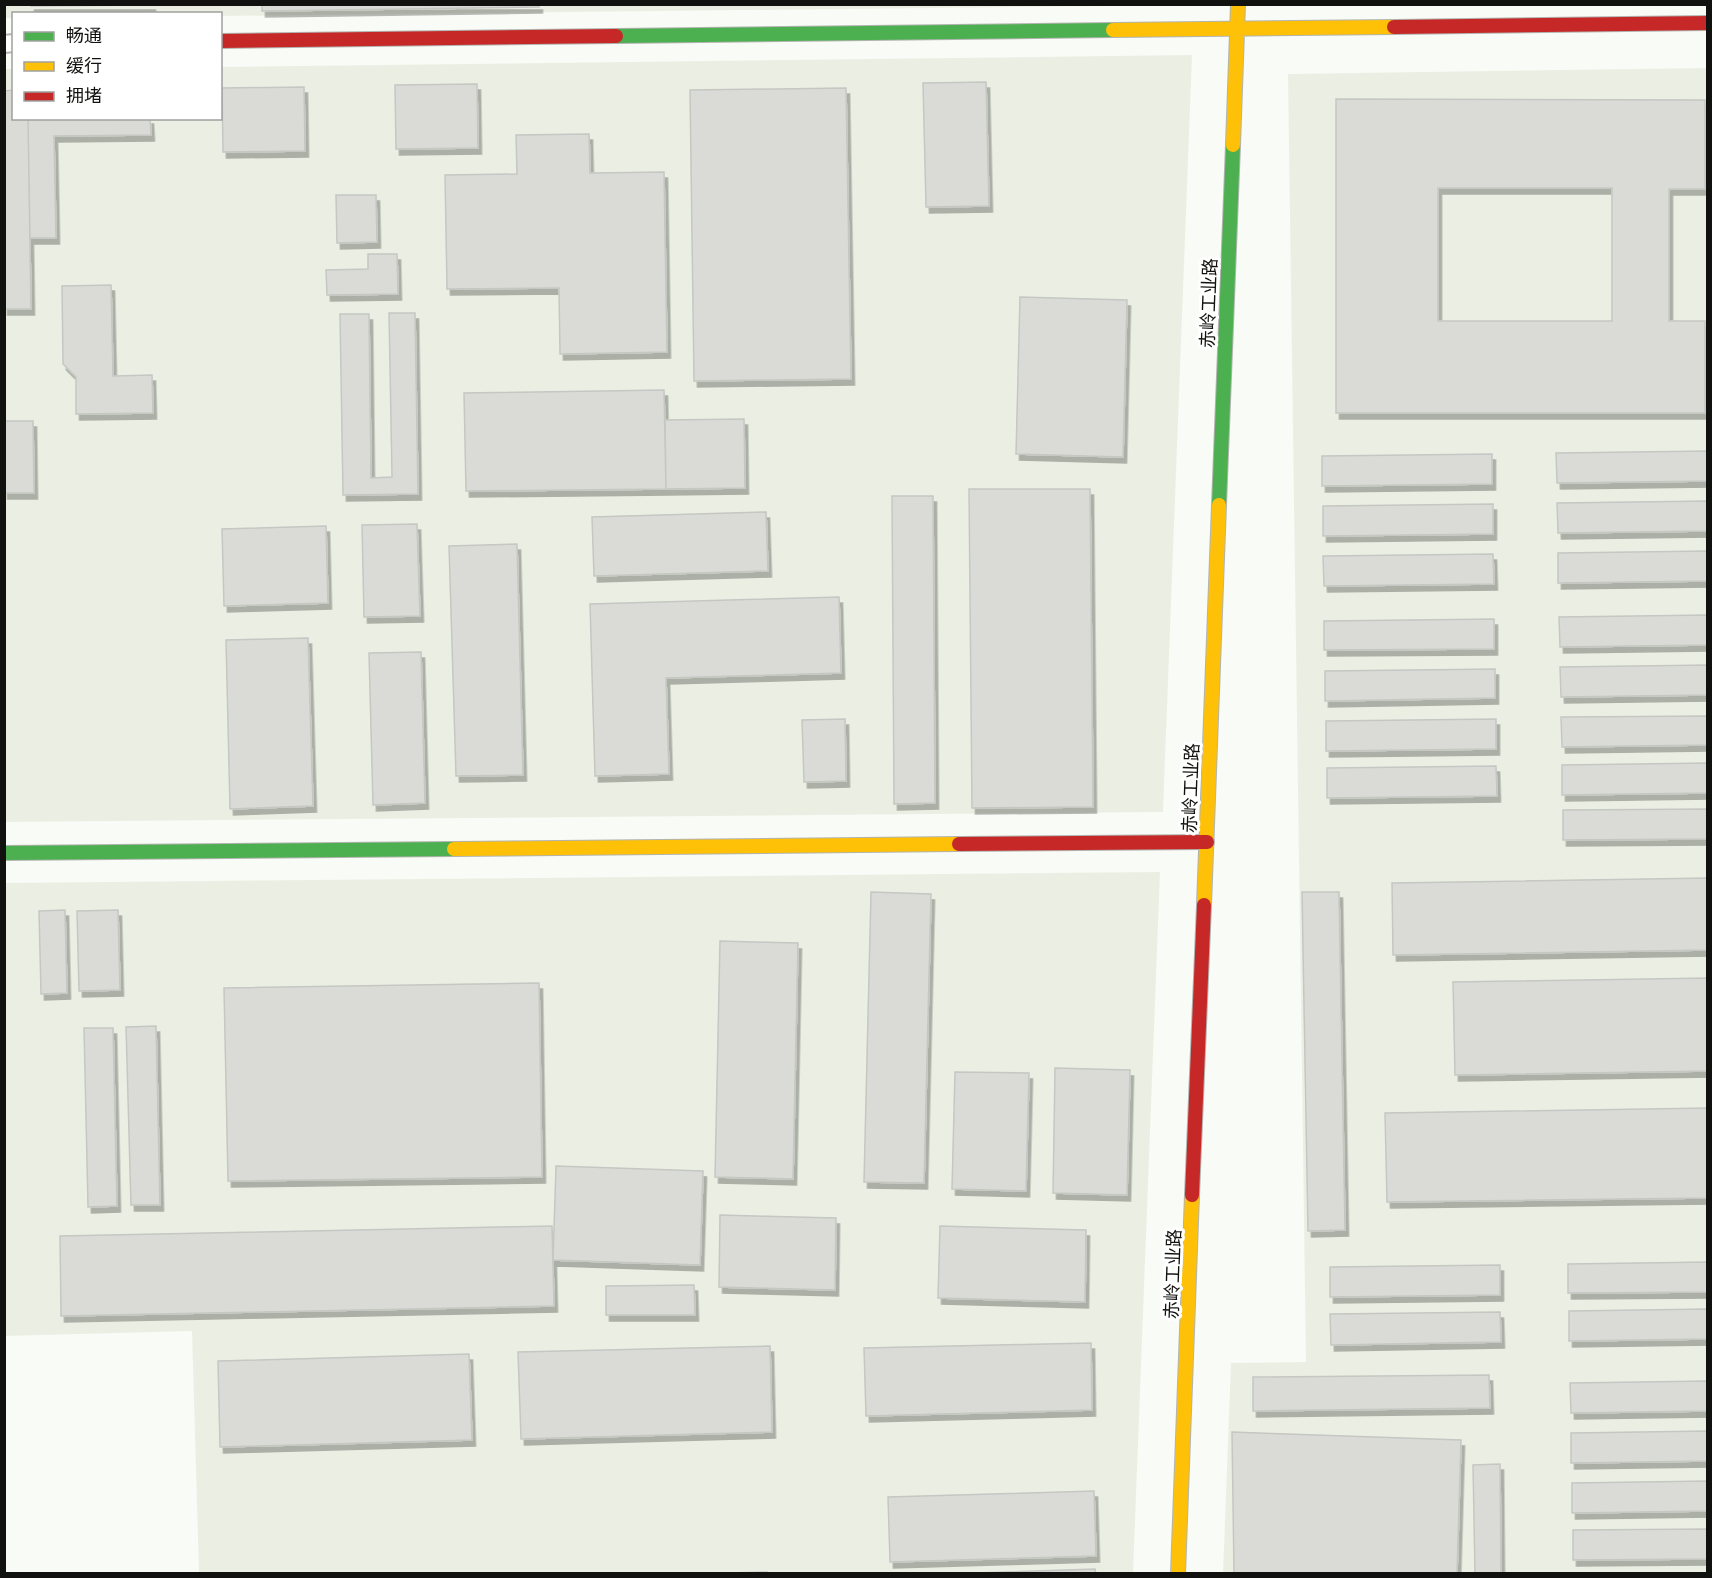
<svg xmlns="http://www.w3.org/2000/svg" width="1712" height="1578" viewBox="0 0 1712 1578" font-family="Lato,'Noto Sans SC',sans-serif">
<defs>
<filter id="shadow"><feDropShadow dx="3.5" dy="6" stdDeviation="0" flood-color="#0004"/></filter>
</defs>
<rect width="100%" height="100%" fill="#f9fbf6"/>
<!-- built -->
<path fill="#ebefe3" d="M4 5H1193L221 16 220 14H14L13 18H5Z
M1192 55 1163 812 5 822 4 69H13L14 118H220L221 67Z
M1707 68V1573L1223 1574 1231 1363 1306 1362 1288 74Z
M1160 872 1133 1573H199L192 1331 5 1336 4 883Z"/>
<!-- building -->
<path fill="#dadbd7" stroke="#c5c7c3" stroke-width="1.5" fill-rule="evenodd" filter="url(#shadow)" d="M31 4H152V5L31 6Z
M262 4H539V7L262 11Z
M986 82 989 206 926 207 923 83Z
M477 84 478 148 396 149 395 85Z
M304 87 305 151 223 152 222 88Z
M846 88 851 379 694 381 690 90Z
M14 90V118H28L31 309H4V91Z
M1336 99 1705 100V189H1669V321H1705V413H1336ZM1438 188H1612V321H1438Z
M28 118H150L151 135 54 136 56 238H30Z
M589 134 590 173 664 172 667 352 560 354 559 288 447 289 445 175 517 174 516 135Z
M336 195H376L377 242 337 243Z
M368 254H397L398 294 327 295 326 270 368 269Z
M111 285 113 376 152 375 153 413 76 414V377L63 364 62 286Z
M1020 297 1127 300 1123 457 1016 454Z
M389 313H415L418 494 343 495 340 314H369L371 478 392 477Z
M664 390 666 489 466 491 464 393Z
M744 419 745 488 666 489 665 420Z
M4 421H33L34 493H4Z
M1708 451V481L1557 483 1556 453Z
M1492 454V484L1322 486V456Z
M969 489H1090L1093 807 972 808Z
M892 496H933L935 803 894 804Z
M1708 501V531L1558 533 1557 503Z
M1493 504V534L1323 536V506Z
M766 512 768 571 594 576 592 517Z
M417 524 420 616 364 617 362 525Z
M326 526 328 603 224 606 222 529Z
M517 544 523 775 456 776 449 546Z
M1708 551V581L1558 583V553Z
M1493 554 1494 584 1324 586 1323 556Z
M839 597 841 673 666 678 669 774 595 776 590 604Z
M1708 615V645L1560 647 1559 617Z
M1494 619V649L1324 650V621Z
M308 638 313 806 230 809 226 640Z
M421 652 425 803 373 805 369 653Z
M1708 665V695L1561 697 1560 667Z
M1495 669V698L1325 701V671Z
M1708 716V745L1562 747 1561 717Z
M845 719 846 781 804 782 802 720Z
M1496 719V749L1326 751V721Z
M1708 763V793L1562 795V765Z
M1496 766 1497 796 1327 798V768Z
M1708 809V839L1563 840V810Z
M1708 878V950L1393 955 1392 883Z
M871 892 931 894 924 1183 864 1182Z
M1302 892H1339L1345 1230 1308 1231Z
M65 910 67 993 41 994 39 911Z
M118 910 120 990 79 991 77 911Z
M720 941 798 943 793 1179 715 1177Z
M1708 978V1071L1455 1075 1453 982Z
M539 983 542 1177 228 1181 224 988Z
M156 1026 160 1205H131L126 1027Z
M84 1028H113L117 1206 88 1207Z
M1055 1068 1130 1070 1127 1195 1053 1193Z
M955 1072 1029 1073 1026 1191 952 1189Z
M1708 1108V1198L1387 1202 1385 1113Z
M556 1166 703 1171 700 1265 553 1260Z
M720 1215 836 1218 835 1290 719 1287Z
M552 1226 554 1306 61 1316 60 1236Z
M940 1226 1086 1230 1085 1302 938 1298Z
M1708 1262V1292L1568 1293V1264Z
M1500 1265V1295L1330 1297V1267Z
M694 1285 695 1315H606V1286Z
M1708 1309V1339L1569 1341V1311Z
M1500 1312 1501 1342 1331 1345 1330 1314Z
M1091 1343 1092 1410 866 1416 864 1348Z
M770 1346 772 1432 521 1439 518 1352Z
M469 1354 472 1440 220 1447 218 1361Z
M1489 1375 1490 1408 1253 1411V1377Z
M1708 1381V1411L1571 1413 1570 1383Z
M1708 1431V1461L1571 1463V1433Z
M1232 1432 1461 1440 1457 1574H1234Z
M1500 1464 1501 1574H1475L1473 1465Z
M1708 1481V1511L1572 1513V1483Z
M1094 1491 1096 1556 890 1562 888 1497Z
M1708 1529V1559L1573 1560V1530Z
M1095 1569 1096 1574H947Z
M767 1572V1574H691Z"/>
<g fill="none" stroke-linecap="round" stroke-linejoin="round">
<defs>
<path id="street" d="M4 44 14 43"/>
<path id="fast" d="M616 36 1113 30
M1219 505 1233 145
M4 853 454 849"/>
<path id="slow" d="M1113 30 1394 27
M1233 145 1238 4
M454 849 959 844
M1204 905 1219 505
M1178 1574 1192 1195"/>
<path id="jam" d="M1394 27 1708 23
M220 41 616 36
M959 844 1207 842
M1192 1195 1204 905"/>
</defs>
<!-- street casing -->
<use href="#street" stroke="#b2b4b0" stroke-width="20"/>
<!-- fast casing -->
<use href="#fast" stroke="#b2b4b0" stroke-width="16"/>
<!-- slow casing -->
<use href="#slow" stroke="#b2b4b0" stroke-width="16"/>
<!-- jam casing -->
<use href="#jam" stroke="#b2b4b0" stroke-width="16"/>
<!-- street -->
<use href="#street" stroke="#fefefe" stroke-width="16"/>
<!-- fast -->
<use href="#fast" stroke="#4caf50" stroke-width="14"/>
<!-- slow -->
<use href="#slow" stroke="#ffc107" stroke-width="14"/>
<!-- jam -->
<use href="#jam" stroke="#c62828" stroke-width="14"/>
</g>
<g text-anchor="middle" stroke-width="6" stroke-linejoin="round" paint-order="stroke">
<!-- street labels -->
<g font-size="18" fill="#11120f" stroke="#fff">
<text transform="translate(1209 303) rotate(-88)" y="6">赤岭工业路</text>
<text transform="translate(1191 788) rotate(-88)" y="6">赤岭工业路</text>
<text transform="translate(1173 1274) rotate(-88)" y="6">赤岭工业路</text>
</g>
</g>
<!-- border -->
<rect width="1712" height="1578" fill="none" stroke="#11120f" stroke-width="12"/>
<!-- legend -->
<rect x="12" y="12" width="210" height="108" fill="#ffffff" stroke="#a0a09f" stroke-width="1.5"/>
<rect x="24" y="32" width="30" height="9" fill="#4caf50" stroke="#a0a09f" stroke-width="1.5"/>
<text x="66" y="42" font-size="18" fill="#11120f">畅通</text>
<rect x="24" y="62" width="30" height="9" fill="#ffc107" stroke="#a0a09f" stroke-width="1.5"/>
<text x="66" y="72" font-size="18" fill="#11120f">缓行</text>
<rect x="24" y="92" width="30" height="9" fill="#c62828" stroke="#a0a09f" stroke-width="1.5"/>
<text x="66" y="102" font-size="18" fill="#11120f">拥堵</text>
</svg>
